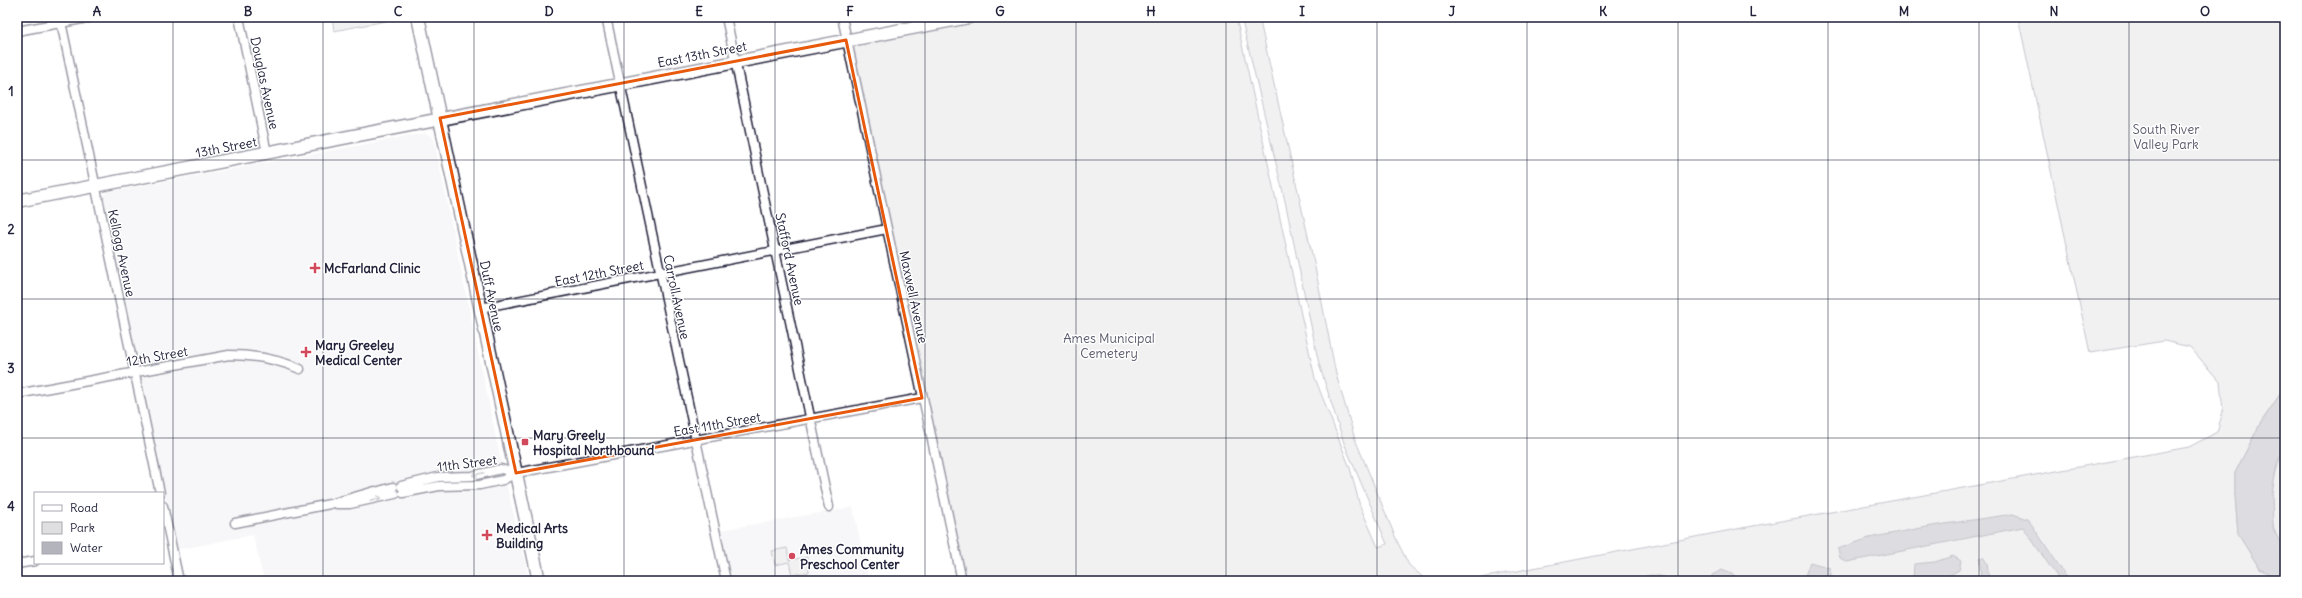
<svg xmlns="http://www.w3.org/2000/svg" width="2302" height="598" viewBox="0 0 2302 598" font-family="Delius,sans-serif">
<rect width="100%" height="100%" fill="#fff"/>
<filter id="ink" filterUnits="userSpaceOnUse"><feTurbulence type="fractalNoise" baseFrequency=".025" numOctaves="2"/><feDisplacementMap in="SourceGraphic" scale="8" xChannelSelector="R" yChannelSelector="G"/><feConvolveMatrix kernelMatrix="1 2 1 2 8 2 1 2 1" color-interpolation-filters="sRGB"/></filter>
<g filter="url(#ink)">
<!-- built -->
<path fill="#eeeef1" d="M425 133 430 135 434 139 502 466 528 574 527 580 264 581 253 535 176 550 101 200 103 195 107 192Z
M853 507 869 581H726L715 531Z"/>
<!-- green -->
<path fill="#dfdfe2" stroke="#80808e" d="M332 17H407L334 31Z
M969 17H1236L1315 378 1350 468 1360 506 1378 547 1387 544 1344 443 1319 364 1285 201 1241 17H1259L1316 272 1336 374 1355 439 1397 541 1409 565 1426 580 1436 581H962L846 40Z
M2018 17H2285V387L2260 424 2235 473V495L2238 534 2260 569 2282 581H1465L1742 528 2189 447 2217 432 2223 411 2220 382 2190 347 2164 341 2090 353Z
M2285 447V551C2263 524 2271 476 2285 447Z
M787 548 789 560 807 557 809 572 792 575 789 562 775 565 772 551Z"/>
<!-- water -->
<path fill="#b4b4bc" stroke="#7a7a88" d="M2285 387V447L2277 463 2272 493 2273 529 2285 551V581H2282L2260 569 2238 534 2235 495V473L2260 424Z
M2013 514 2027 519 2032 525 2069 581H2060L2023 527 1847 562 1840 558 1838 549 1869 538 1932 526Z
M1953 556 1961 561 1959 570 1939 581H1913L1914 564 1935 562Z
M1983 557 1987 563 1989 581H1981L1980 558Z
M1810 562 1830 568 1832 581H1803Z
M1722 570 1734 575 1736 581H1712V575Z
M1652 575 1664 577 1667 581H1620Z"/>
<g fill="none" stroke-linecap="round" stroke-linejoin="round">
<defs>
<path id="minor" d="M60 17 160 493
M239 17 267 153
M606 17 726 581
M726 17 829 507
M842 17 962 581
M17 31 93 17
M480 308 887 229
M17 394 229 355C254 355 278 359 300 369
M401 486 438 477 472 476 501 469 516 473
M379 491 393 487
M403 493 439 486 480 485 503 480 516 473 922 398
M337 504H350L395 494
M163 506 179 581
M235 523 330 504 375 491
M17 564 35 561"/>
<path id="secondary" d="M418 17 539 581
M17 201 969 17"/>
</defs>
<!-- minor casing -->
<use href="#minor" stroke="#22223b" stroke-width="11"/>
<!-- secondary casing -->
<use href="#secondary" stroke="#22223b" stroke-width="15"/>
<!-- minor -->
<use href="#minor" stroke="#fff" stroke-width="8"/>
<!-- secondary -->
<use href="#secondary" stroke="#fff" stroke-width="12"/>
</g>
<!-- one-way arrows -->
<defs><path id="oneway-shaft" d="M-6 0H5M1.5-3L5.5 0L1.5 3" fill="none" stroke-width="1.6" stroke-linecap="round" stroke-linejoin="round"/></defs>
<g stroke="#9c9ca7">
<use href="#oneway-shaft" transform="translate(478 474) rotate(169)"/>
<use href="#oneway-shaft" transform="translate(376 499) rotate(-13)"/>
</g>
</g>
<!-- marked area -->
<path d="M0 0H2302V598H0ZM846 40 922 398 516 473 440 118Z" fill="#fff" fill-opacity=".55" fill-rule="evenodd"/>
<path fill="none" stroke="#e8590c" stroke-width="3" stroke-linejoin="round" d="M846 40 922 398 516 473 440 118Z"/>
<!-- grid -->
<path fill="none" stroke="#22223b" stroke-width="1" stroke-opacity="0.55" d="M173 17V581M323 17V581M474 17V581M624 17V581M775 17V581M925 17V581M1076 17V581M1226 17V581M1377 17V581M1527 17V581M1678 17V581M1828 17V581M1979 17V581M2129 17V581M17 160H2285M17 299H2285M17 438H2285"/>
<!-- markers -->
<g fill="#d1495b" stroke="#fff" stroke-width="1.5">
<path d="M313 262h4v4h4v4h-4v4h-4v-4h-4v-4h4z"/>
<path d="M304 346h4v4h4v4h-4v4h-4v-4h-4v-4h4z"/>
<rect x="521" y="438" width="8" height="8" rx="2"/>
<path d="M485 529h4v4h4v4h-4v4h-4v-4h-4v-4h4z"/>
<circle cx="792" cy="556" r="4"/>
</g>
<g text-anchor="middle" stroke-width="3" stroke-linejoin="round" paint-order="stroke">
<!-- street labels -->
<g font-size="13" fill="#22223b" stroke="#fff">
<text transform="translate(702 54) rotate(-11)" y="5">East 13th Street</text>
<text transform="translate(265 83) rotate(78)" y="5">Douglas Avenue</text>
<text transform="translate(226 147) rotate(-11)" y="5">13th Street</text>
<text transform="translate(122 253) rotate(78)" y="5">Kellogg Avenue</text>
<text transform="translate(790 259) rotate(78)" y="5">Stafford Avenue</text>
<text transform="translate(599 273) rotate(-11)" y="5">East 12th Street</text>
<text transform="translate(492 296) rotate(78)" y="5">Duff Avenue</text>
<text transform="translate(677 297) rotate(78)" y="5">Carroll Avenue</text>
<text transform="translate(914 297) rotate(78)" y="5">Maxwell Avenue</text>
<text transform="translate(157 356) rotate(-10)" y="5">12th Street</text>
<text transform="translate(717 424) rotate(-10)" y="5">East 11th Street</text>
<text transform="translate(467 463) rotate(-7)" y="5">11th Street</text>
</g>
<!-- park labels -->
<g font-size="13" fill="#5b5b6d" stroke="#fff">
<text x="2166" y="134">South River<tspan x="2166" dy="15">Valley Park</tspan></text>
<text x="1109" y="343">Ames Municipal<tspan x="1109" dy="15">Cemetery</tspan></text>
</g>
<!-- poi labels -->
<g font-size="13" font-weight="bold" fill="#22223b" stroke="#fff" text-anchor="start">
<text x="324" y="273">McFarland Clinic</text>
<text x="315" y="350">Mary Greeley<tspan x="315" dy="15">Medical Center</tspan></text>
<text x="533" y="440">Mary Greely<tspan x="533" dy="15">Hospital Northbound</tspan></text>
<text x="496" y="533">Medical Arts<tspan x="496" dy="15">Building</tspan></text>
<text x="800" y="554">Ames Community<tspan x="800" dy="15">Preschool Center</tspan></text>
</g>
</g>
<!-- margin -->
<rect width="2302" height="598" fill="none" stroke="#fff" stroke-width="44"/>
<!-- legend -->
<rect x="34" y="492" width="130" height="72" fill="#ffffff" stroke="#a7a7b1"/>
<rect x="42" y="505" width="20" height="6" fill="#ffffff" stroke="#a7a7b1"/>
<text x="70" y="512" font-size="12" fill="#22223b">Road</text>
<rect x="42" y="522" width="20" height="12" fill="#dfdfe2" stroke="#a7a7b1"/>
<text x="70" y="532" font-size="12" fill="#22223b">Park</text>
<rect x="42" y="542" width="20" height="12" fill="#b4b4bc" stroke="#a7a7b1"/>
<text x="70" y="552" font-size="12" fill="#22223b">Water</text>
<rect x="22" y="22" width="2258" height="554" fill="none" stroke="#22223b" stroke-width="1.5"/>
<g font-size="13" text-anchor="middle" font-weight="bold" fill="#22223b">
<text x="97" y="16">A</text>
<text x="248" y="16">B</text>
<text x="398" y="16">C</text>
<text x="549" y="16">D</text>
<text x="699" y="16">E</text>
<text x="850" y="16">F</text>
<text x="1000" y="16">G</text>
<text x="1151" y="16">H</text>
<text x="1302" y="16">I</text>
<text x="1452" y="16">J</text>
<text x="1603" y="16">K</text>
<text x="1753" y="16">L</text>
<text x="1904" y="16">M</text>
<text x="2054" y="16">N</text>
<text x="2205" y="16">O</text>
<text x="11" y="96">1</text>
<text x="11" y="234">2</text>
<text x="11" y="373">3</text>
<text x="11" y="511">4</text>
</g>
</svg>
